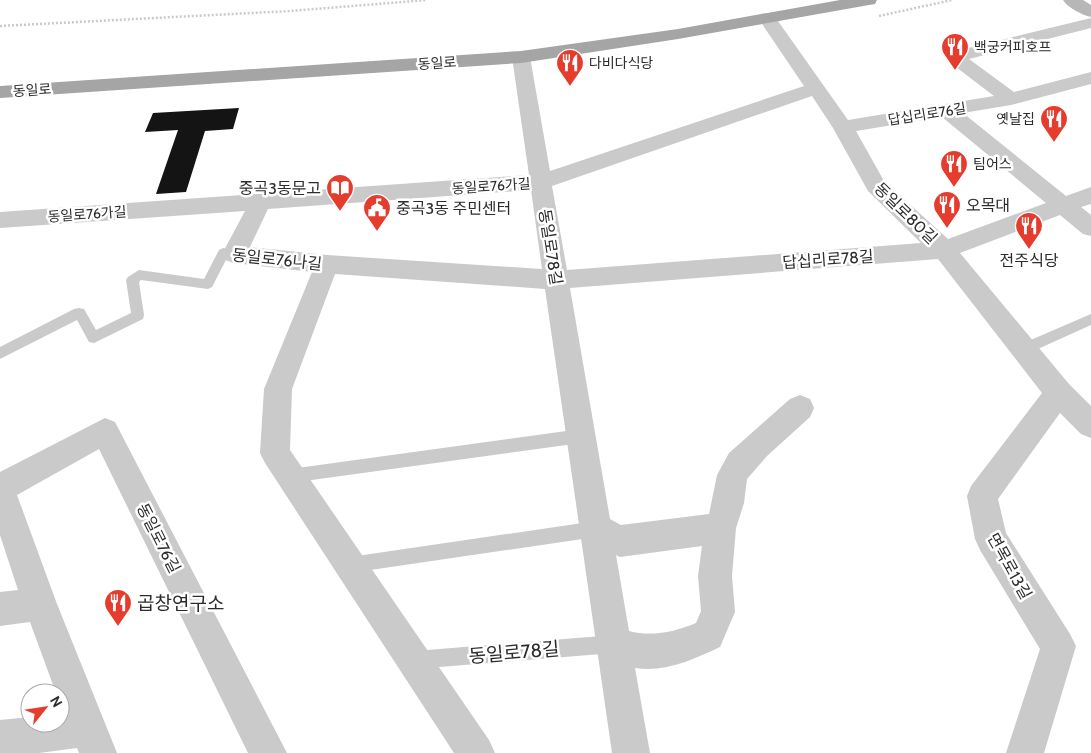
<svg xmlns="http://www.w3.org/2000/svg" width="1091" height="753" viewBox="0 0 1091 753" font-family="Cabin,'Noto Sans KR',sans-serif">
<rect width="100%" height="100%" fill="#fff"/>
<!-- building -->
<path fill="#141414" d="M239 108 233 129 205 131 186 192 156 194 178 130 145 132 153 113Z"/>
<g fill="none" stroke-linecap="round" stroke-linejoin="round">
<!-- path -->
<path stroke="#cacaca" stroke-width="2.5" stroke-dasharray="2 2" stroke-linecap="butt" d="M879 16 952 0
M0 26 290 11 427 0"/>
<!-- lane -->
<path fill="#cacaca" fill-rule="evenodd" d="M223 248 238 251 240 254 234 259 227 258 212 287 208 289 141 280 139 282 144 315 143 319 94 343 89 342 77 320 0 359V347L74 309 79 308 84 309 96 330 131 313 126 280 128 277 139 270 204 279 219 250Z
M1091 314V325L1029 353 1024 355 1019 353 1017 349 1019 345Z
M581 429 586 431 588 436 586 441 581 443 290 483 285 481 282 476 285 471 290 469Z
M596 521 602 523 604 529 602 535 596 537 350 573 344 571 342 565 344 559 350 557Z
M614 635 620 638 623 644 620 650 614 653 415 669 409 666 406 660 409 654 415 651Z"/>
<!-- street -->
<path fill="#cacaca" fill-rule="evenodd" d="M767 13 773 14 848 120 994 96 948 61 946 57 948 53 1091 18V28L969 59 1014 92 1091 72V84L1011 105 963 113 1066 196 1091 187V204L1081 207 1091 215V236L1083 234 1060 215 960 253 1069 384 1091 406V438L1081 434 1060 413 998 499 1006 533 1070 634 1076 646 1044 753H1006L1040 649 980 550 975 539 967 496 971 486 1042 393 938 259 570 288 610 519 621 525 709 514 717 475 729 453 790 399 800 395 810 399 814 408 810 417 767 456 747 479 744 503 736 528 732 576 735 612 720 647C694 659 665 673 635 668L650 753H612L545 289 335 274 292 389 290 450 489 740 495 753H454L265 463 260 453 264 389 312 272 234 263 225 260 222 254 245 211 0 228V212L529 175 512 57 514 53 521 51 528 53 530 57 550 171 804 86 758 18 761 14ZM812 96 833 128 868 191 921 243 567 270 552 186ZM942 117 1046 203 948 239 884 181 856 131ZM531 190 542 269 327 255 250 247 268 209ZM702 546 698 576 701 611 696 623C675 632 651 637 629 631L616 555 620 557Z
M105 418 115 422 287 753H248L99 449 17 495 57 604 117 753H79L77 748 39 753H0V720L30 717V723H60V713L64 712 60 702V693H56L30 622 0 626V592L18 590 0 535V472Z"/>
<!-- secondary -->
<path fill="#b7b7b7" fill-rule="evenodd" d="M1063 0H1083L1091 5V17C1082 15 1068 8 1063 0Z"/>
<!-- primary -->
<path fill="#a5a5a5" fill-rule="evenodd" d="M840 0H877L875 4 869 5 678 39 521 63 0 98V86L521 51 678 29Z"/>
</g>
<!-- icons -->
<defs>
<symbol id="restaurant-pin" viewBox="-11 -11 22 30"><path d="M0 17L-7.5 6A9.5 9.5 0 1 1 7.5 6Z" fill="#e53c2d" stroke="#fff"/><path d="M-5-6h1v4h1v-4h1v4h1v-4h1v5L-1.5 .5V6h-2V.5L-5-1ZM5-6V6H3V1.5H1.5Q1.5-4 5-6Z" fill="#fff"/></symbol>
<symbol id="library-pin" viewBox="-11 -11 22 30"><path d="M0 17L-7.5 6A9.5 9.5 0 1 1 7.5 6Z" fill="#e53c2d" stroke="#fff"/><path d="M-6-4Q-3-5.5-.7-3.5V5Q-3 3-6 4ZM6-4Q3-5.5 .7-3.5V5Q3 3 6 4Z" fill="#fff"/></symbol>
<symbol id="civic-pin" viewBox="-11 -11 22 30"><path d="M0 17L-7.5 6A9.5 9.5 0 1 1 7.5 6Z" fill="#e53c2d" stroke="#fff"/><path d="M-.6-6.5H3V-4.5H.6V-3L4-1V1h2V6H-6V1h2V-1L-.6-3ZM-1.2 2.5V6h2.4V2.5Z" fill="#fff"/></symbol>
</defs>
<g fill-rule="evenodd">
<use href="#restaurant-pin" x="939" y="31" width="32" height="43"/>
<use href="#restaurant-pin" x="554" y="47" width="32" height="43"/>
<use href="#restaurant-pin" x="1038" y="103" width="32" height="43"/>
<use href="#restaurant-pin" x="938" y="148" width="32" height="43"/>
<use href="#library-pin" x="324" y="172" width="32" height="43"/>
<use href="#restaurant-pin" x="931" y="189" width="32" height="43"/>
<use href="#civic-pin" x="361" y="192" width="32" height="43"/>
<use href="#restaurant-pin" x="1013" y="210" width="32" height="43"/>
<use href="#restaurant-pin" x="102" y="587" width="32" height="43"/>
</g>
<g text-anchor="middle" stroke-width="5" stroke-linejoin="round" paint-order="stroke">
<!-- far-poi labels -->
<g font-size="14" fill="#2d2d2d" stroke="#fff" text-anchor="start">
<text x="974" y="52">백궁커피호프</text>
<text x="589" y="68">다비다식당</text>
<text x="1035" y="124" text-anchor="end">옛날집</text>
<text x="973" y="169">팀어스</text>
</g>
<!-- far-street labels -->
<g font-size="14" fill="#2d2d2d" stroke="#fff">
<text transform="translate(437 63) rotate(-4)" y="5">동일로</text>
<text transform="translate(32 90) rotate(-4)" y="5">동일로</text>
<text transform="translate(927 114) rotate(-9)" y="5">답십리로76길</text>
<text transform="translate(491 186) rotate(-4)" y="5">동일로76가길</text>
<text transform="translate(87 214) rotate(-4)" y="5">동일로76가길</text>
</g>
<!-- poi labels -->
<g font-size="16" fill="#2d2d2d" stroke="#fff" text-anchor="start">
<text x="321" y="194" text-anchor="end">중곡3동문고</text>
<text x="966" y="211">오목대</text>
<text x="396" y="214">중곡3동 주민센터</text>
<text x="1029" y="266" text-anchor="middle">전주식당</text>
</g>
<!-- street labels -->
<g font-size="16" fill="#2d2d2d" stroke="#fff">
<text transform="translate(906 213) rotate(44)" y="6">동일로80길</text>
<text transform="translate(551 247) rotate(81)" y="6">동일로78길</text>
<text transform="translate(277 259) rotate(6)" y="6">동일로76나길</text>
<text transform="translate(828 259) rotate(-4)" y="6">답십리로78길</text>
<text transform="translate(159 538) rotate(63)" y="6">동일로76길</text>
<text transform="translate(1010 566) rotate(61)" y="6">면목로13길</text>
</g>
<!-- near-poi labels -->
<g font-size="19" fill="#2d2d2d" stroke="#fff" text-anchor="start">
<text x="137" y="610">곱창연구소</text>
</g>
<!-- near-street labels -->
<g font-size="19" fill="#2d2d2d" stroke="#fff">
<text transform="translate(514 652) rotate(-5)" y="7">동일로78길</text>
</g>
</g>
<!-- north arrow -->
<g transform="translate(45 708) rotate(60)"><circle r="24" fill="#ffffff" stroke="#ababab"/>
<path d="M0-4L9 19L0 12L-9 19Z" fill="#e53c2d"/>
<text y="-8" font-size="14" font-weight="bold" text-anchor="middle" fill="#2d2d2d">N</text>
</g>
</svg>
